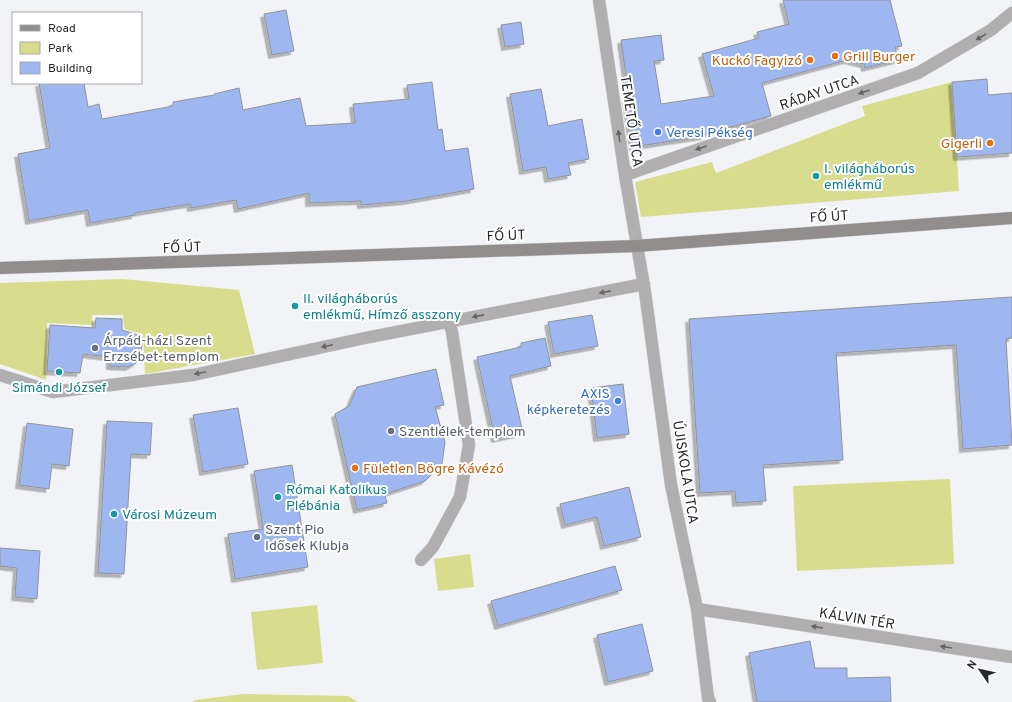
<svg xmlns="http://www.w3.org/2000/svg" width="1012" height="702" viewBox="0 0 1012 702" font-family="Overpass,sans-serif">
<defs>
<filter id="shadow"><feDropShadow dx="-3.5" dy="3.5" stdDeviation="0" flood-color="#0004"/></filter>
</defs>
<rect width="100%" height="100%" fill="#f1f3f7"/>
<!-- green -->
<path fill="#d7dd8c" d="M952 82 959 191 641 217 635 182 712 162 716 173 865 116 862 106Z
M123 279 239 290 255 354 145 374 143 334 124 329 123 315H92L93 325 47 323 46 380 0 364V283Z
M950 479 954 564 797 571 793 486Z
M470 554 474 587 438 591 434 559Z
M317 605 323 663 257 670 251 612Z
M243 694 348 696 358 702H192L196 700Z"/>
<!-- building -->
<path fill="#9fb7f1" stroke="#919397" filter="url(#shadow)" d="M783 0H890L902 46 895 47 898 60 865 68 864 64 847 60 762 83 771 116 705 134V136L633 147 626 99 629 98 621 40 661 35 664 60 654 61 661 104 714 96 702 54 759 38 757 32 789 24Z
M286 10 294 51 272 55 264 14Z
M521 22 524 44 505 47 501 25Z
M987 79 988 95 1012 93V153L957 157 952 82Z
M432 82 438 130 442 129 445 151 468 148 474 189 407 201 361 205V201L309 203V193L238 209 236 200 191 208 190 204 135 213V215L90 223 88 210 29 221 18 154 50 148 39 83H84L88 107 99 104 102 119 173 106V102L214 95V94L239 88 243 110 300 98 306 126 355 123 353 104 409 99 407 85Z
M541 89 548 126 582 119 589 159 568 163 571 175 548 179 546 167 523 171 510 94Z
M1012 297V338L1006 339 1012 445 963 449 956 345 836 353 843 460 763 465 766 501 736 503 735 491 700 493 689 319Z
M592 315 598 346 554 354 548 322Z
M96 318 122 319V330L141 336 142 344 141 352 139 359 136 363 129 367 110 366V357L83 354 80 373 47 371 50 325 95 328Z
M545 338 551 366 510 376 523 433 495 439 477 357 521 347V343Z
M436 369 444 405 435 407 445 442 442 464 425 481 385 494 387 503 357 510 335 414 349 406 357 387Z
M623 384 629 434 597 438 591 388Z
M238 408 248 464 203 472 193 415Z
M107 421 152 423 150 455 131 454 124 574 98 573Z
M27 423 73 429 69 466 52 464 49 489 19 485Z
M292 465 308 567 235 579 228 534 263 529 254 471Z
M629 487 641 537 604 546 597 517 565 525 560 504Z
M0 548 40 551 37 599 15 597 17 568 0 566Z
M615 566 622 590 498 626 491 601Z
M642 624 653 671 608 682 597 635Z
M810 641 815 668H847V678L890 677 891 702H757L749 653Z"/>
<g fill="none" stroke-linecap="round" stroke-linejoin="round">
<defs>
<path id="service" d="M421 560 433 547 460 497 469 445 452 332 449 322"/>
<path id="minor" d="M599 0 625 175 645 292 671 485 697 609 708 698 710 702
M625 175 918 73 991 30 1012 13
M0 375 53 392 193 375 365 338 644 284
M697 609 1012 657"/>
<path id="secondary" d="M0 268 636 246 1012 218"/>
</defs>
<!-- service casing -->
<use href="#service" stroke="#cdcfd2" stroke-width="13"/>
<!-- minor casing -->
<use href="#minor" stroke="#cdcfd2" stroke-width="13"/>
<!-- secondary casing -->
<use href="#secondary" stroke="#cdcfd2" stroke-width="13"/>
<!-- service -->
<use href="#service" stroke="#b0aeae" stroke-width="12"/>
<!-- minor -->
<use href="#minor" stroke="#b0aeae" stroke-width="12"/>
<!-- secondary -->
<use href="#secondary" stroke="#908d8c" stroke-width="12"/>
</g>
<!-- one-way arrows -->
<defs><path id="oneway-solid" d="M-6-.8H1V-3.2L6.5 0L1 3.2V.8H-6Z"/></defs>
<g fill="#656566">
<use href="#oneway-solid" transform="translate(981 37) rotate(149)"/>
<use href="#oneway-solid" transform="translate(864 92) rotate(161)"/>
<use href="#oneway-solid" transform="translate(619 136) rotate(-98)"/>
<use href="#oneway-solid" transform="translate(701 148) rotate(161)"/>
<use href="#oneway-solid" transform="translate(605 292) rotate(169)"/>
<use href="#oneway-solid" transform="translate(478 316) rotate(169)"/>
<use href="#oneway-solid" transform="translate(327 346) rotate(168)"/>
<use href="#oneway-solid" transform="translate(200 373) rotate(168)"/>
<use href="#oneway-solid" transform="translate(817 627) rotate(-171)"/>
<use href="#oneway-solid" transform="translate(946 647) rotate(-171)"/>
</g>
<!-- markers -->
<g fill="#e8710a" stroke="#fff" stroke-width="1.5">
<circle cx="835" cy="56" r="4"/>
<circle cx="810" cy="60" r="4"/>
<circle cx="990" cy="143" r="4"/>
<circle cx="355" cy="468" r="4"/>
</g>
<g fill="#3f7fe0" stroke="#fff" stroke-width="1.5">
<circle cx="658" cy="132" r="4"/>
<circle cx="618" cy="401" r="4"/>
</g>
<g fill="#0f9aa8" stroke="#fff" stroke-width="1.5">
<circle cx="816" cy="176" r="4"/>
<circle cx="295" cy="306" r="4"/>
<circle cx="59" cy="372" r="4"/>
<circle cx="278" cy="497" r="4"/>
<circle cx="114" cy="514" r="4"/>
</g>
<g fill="#6b7280" stroke="#fff" stroke-width="1.5">
<circle cx="95" cy="348" r="4"/>
<circle cx="391" cy="431" r="4"/>
</g>
<circle fill="#5c6f8a" stroke="#fff" stroke-width="1.5" cx="257" cy="537" r="4"/>
<g text-anchor="middle" stroke-width="4" stroke-linejoin="round" paint-order="stroke">
<!-- food labels -->
<g font-size="14" fill="#c56008" stroke="#fff" text-anchor="start">
<text x="843" y="61">Grill Burger</text>
<text x="802" y="65" text-anchor="end">Kuckó Fagyizó</text>
<text x="982" y="148" text-anchor="end">Gigerli</text>
<text x="363" y="473">Fületlen Bögre Kávézó</text>
</g>
<!-- street labels -->
<g font-size="14" fill="#28292b" stroke="#fff">
<text transform="translate(819 92) rotate(-19)" y="5">RÁDAY UTCA</text>
<text transform="translate(632 121) rotate(82)" y="5">TEMETŐ UTCA</text>
<text transform="translate(829 216) rotate(-4)" y="5">FŐ ÚT</text>
<text transform="translate(506 235) rotate(-2)" y="5">FŐ ÚT</text>
<text transform="translate(182 247) rotate(-2)" y="5">FŐ ÚT</text>
<text transform="translate(686 472) rotate(81)" y="5">ÚJISKOLA UTCA</text>
<text transform="translate(857 618) rotate(9)" y="5">KÁLVIN TÉR</text>
</g>
<!-- shop labels -->
<g font-size="14" fill="#366cbe" stroke="#fff" text-anchor="start">
<text x="666" y="137">Veresi Pékség</text>
<text x="610" y="398" text-anchor="end">AXIS<tspan x="610" dy="16">képkeretezés</tspan></text>
</g>
<!-- culture labels -->
<g font-size="14" fill="#0d838f" stroke="#fff" text-anchor="start">
<text x="824" y="173">I. világháborús<tspan x="824" dy="16">emlékmű</tspan></text>
<text x="303" y="303">II. világháborús<tspan x="303" dy="16">emlékmű, Hímző asszony</tspan></text>
<text x="59" y="392" text-anchor="middle">Simándi József</text>
<text x="286" y="494">Római Katolikus<tspan x="286" dy="16">Plébánia</tspan></text>
<text x="122" y="519">Városi Múzeum</text>
</g>
<!-- worship labels -->
<g font-size="14" fill="#5b616d" stroke="#fff" text-anchor="start">
<text x="103" y="345">Árpád-házi Szent<tspan x="103" dy="16">Erzsébet-templom</tspan></text>
<text x="399" y="436">Szentlélek-templom</text>
</g>
<!-- service labels -->
<g font-size="14" fill="#4e5e75" stroke="#fff" text-anchor="start">
<text x="265" y="534">Szent Pio<tspan x="265" dy="16">Idősek Klubja</tspan></text>
</g>
</g>
<!-- legend -->
<rect x="12" y="12" width="130" height="72" fill="#ffffff" stroke="#a9a9aa"/>
<rect x="20" y="25" width="20" height="6" fill="#908d8c" stroke="#a9a9aa"/>
<text x="48" y="32" font-size="12" fill="#28292b">Road</text>
<rect x="20" y="42" width="20" height="12" fill="#d7dd8c" stroke="#a9a9aa"/>
<text x="48" y="52" font-size="12" fill="#28292b">Park</text>
<rect x="20" y="62" width="20" height="12" fill="#9fb7f1" stroke="#a9a9aa"/>
<text x="48" y="72" font-size="12" fill="#28292b">Building</text>
<!-- north arrow -->
<g transform="translate(980 670) rotate(304)" stroke="#ffffff" stroke-width="3" paint-order="stroke">
<path d="M0-3L7 15L0 10L-7 15Z" fill="#28292b"/>
<text y="-6" font-size="11" font-weight="bold" text-anchor="middle" fill="#28292b">N</text>
</g>
</svg>
